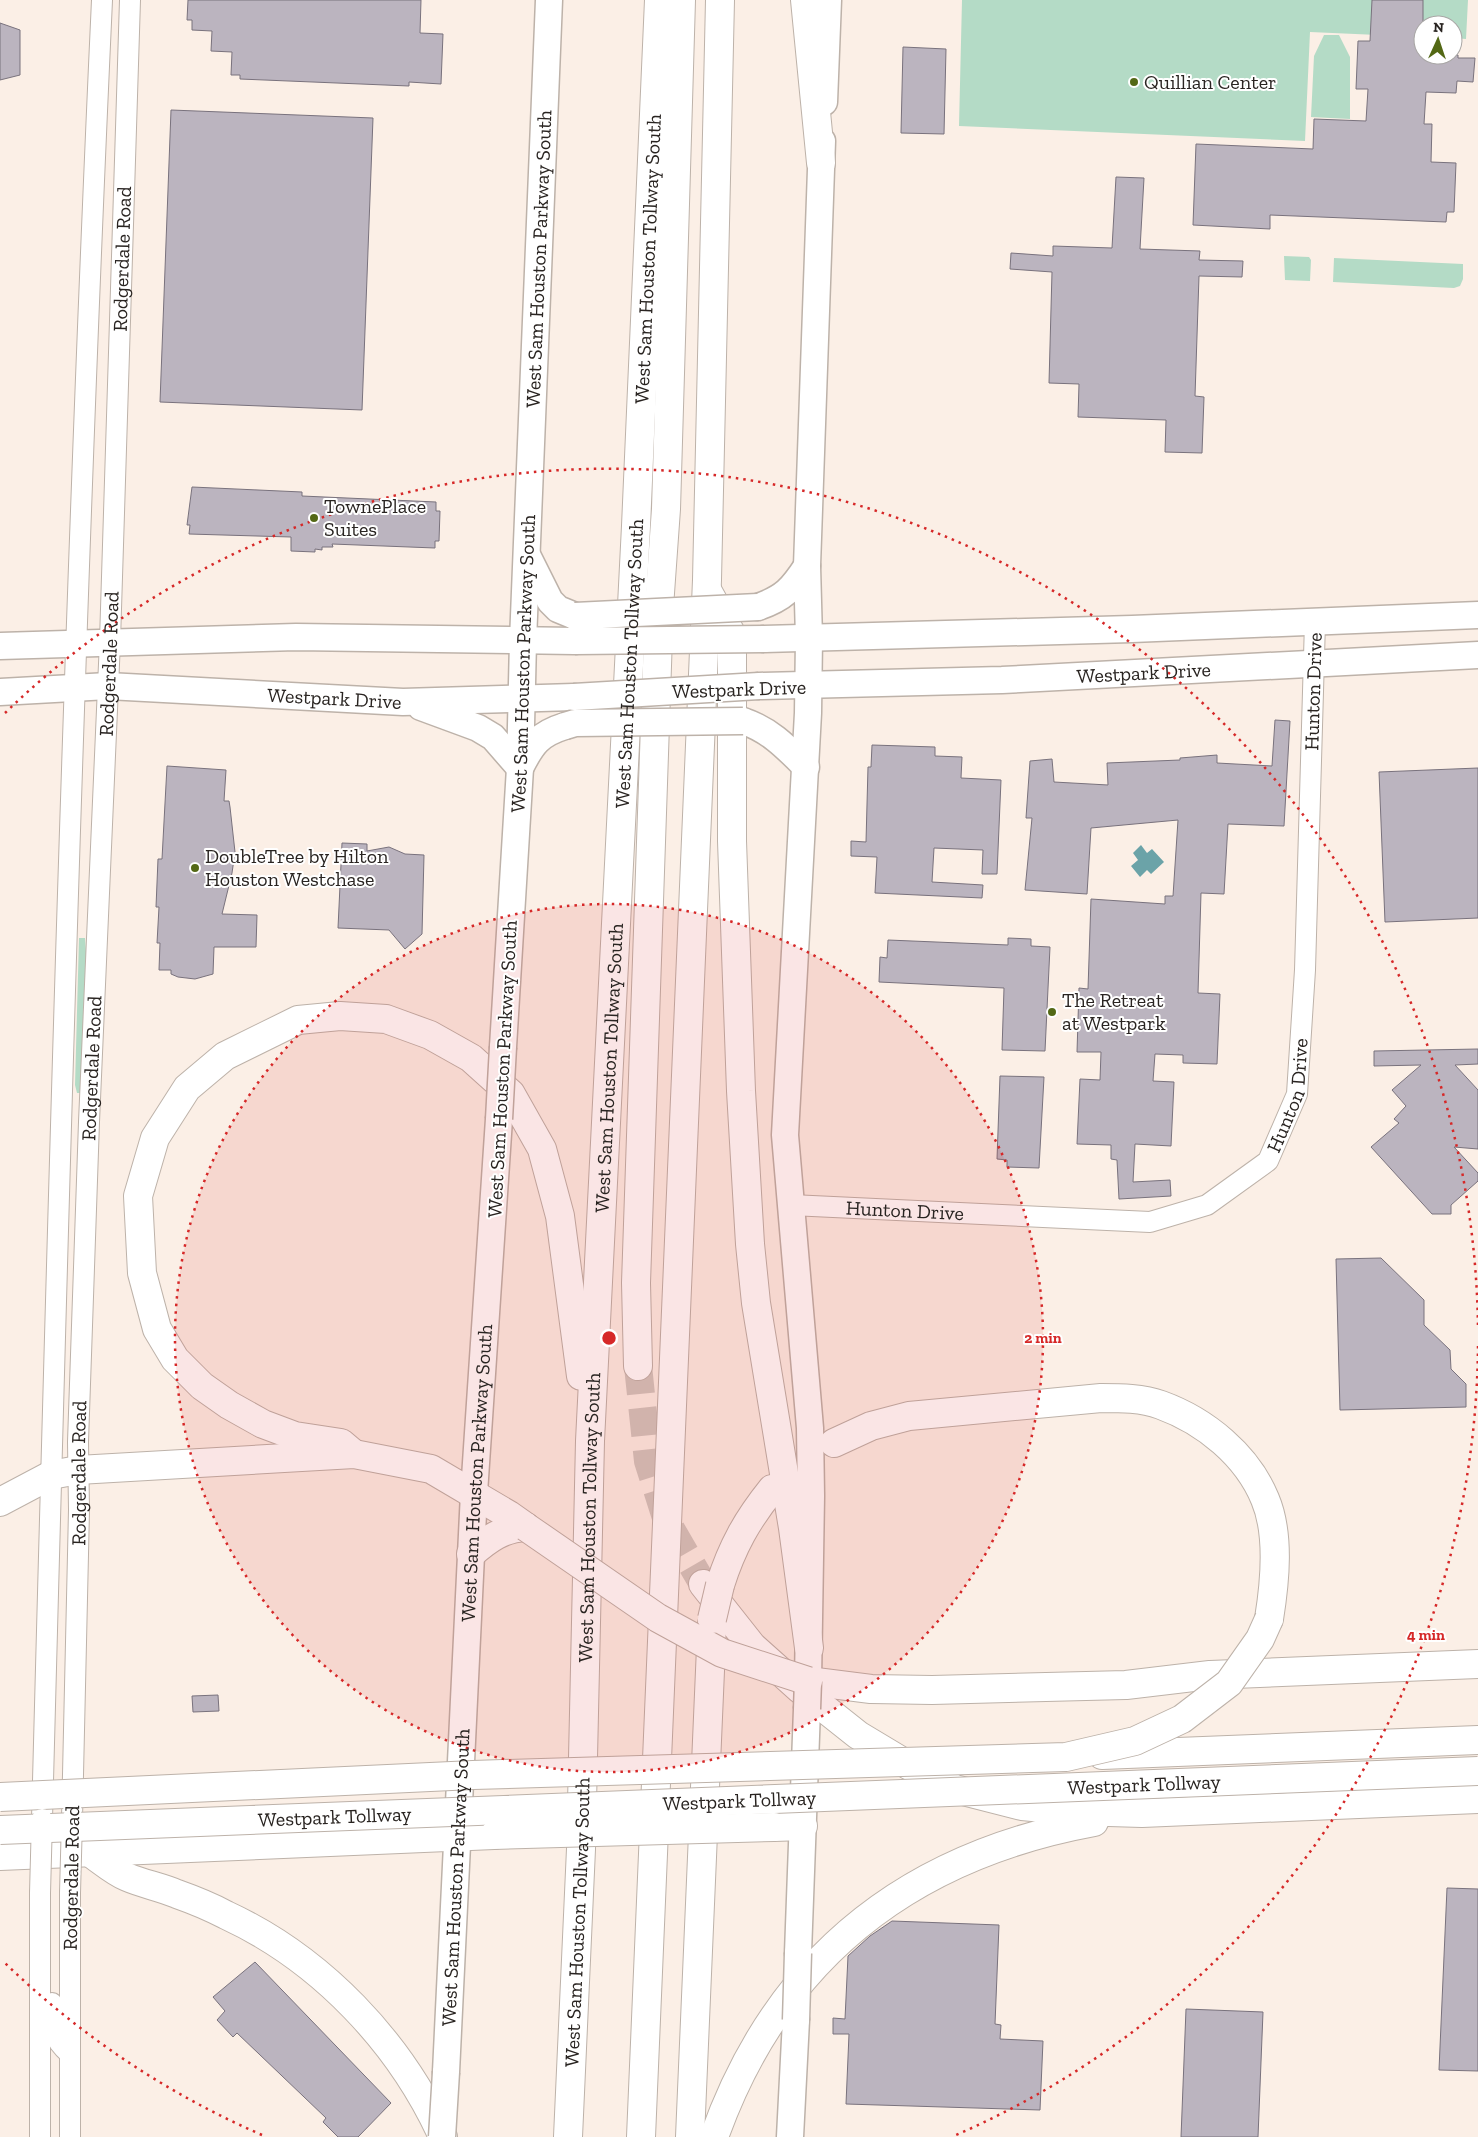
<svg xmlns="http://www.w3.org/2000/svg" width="1478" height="2137" viewBox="0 0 1478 2137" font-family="'Zilla Slab',serif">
<rect width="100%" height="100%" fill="#fbefe6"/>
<!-- green -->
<path fill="#b4dbc6" d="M962 0H1468L1466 39 1453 38V25H1423V37L1310 32 1305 141 959 126Z
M1324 35H1339L1350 57V119L1311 117 1314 56Z
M1284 256 1309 257 1311 260 1310 281 1285 280Z
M1334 258 1463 264V279L1460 286 1454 288 1333 282Z
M79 938H85L88 977 82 1093H77L75 1085Z"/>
<!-- water -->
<path fill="#6ba3a8" d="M1141 845 1147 853 1152 849 1164 862 1151 874 1147 870 1140 877 1131 866 1138 860 1133 853Z"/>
<!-- building -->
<path fill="#bbb4bf" stroke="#79727d" d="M188 0H421L420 33 443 34 441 84 409 82V86L240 79V75H231L232 52 211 51 212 31 192 30V20H187Z
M1372 0H1423V55H1458V58H1475L1473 82 1457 81 1456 93 1426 92 1424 124H1432L1431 162 1456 163 1454 212H1447L1446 222 1270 215V229L1193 225 1196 144 1313 149 1314 119 1366 121 1368 89H1356L1358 41H1370Z
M0 23 20 30V75L0 80Z
M903 47 946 49 944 134 901 133Z
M171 110 373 118 362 410 160 402Z
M1116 177 1144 178 1140 249 1200 251 1199 260 1243 261 1242 277 1199 276 1195 396 1204 397 1202 453 1165 452 1166 420 1078 417 1079 384 1049 383 1052 272 1010 269 1011 253 1053 256V246L1112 248Z
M192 487 302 492V496L436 502V511H440L439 541H435V548L332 544 333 547H322V550L315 549V552L291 551V537L189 534 190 525H187Z
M1275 720 1290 721 1284 826 1228 824 1224 894 1201 893 1198 993 1220 994 1217 1064 1183 1063V1055L1155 1054 1153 1081 1174 1082 1171 1146 1135 1144 1133 1182 1170 1180 1171 1196 1119 1199 1117 1160 1111 1159V1145L1077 1144 1080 1079 1100 1080 1101 1052H1077L1079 988 1088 989 1091 899 1165 904V896H1173L1178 820 1091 828 1087 894 1025 890 1032 818H1026L1030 761 1052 759 1054 782 1108 785 1107 763 1180 760V758L1217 755V763L1272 766Z
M872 745 935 747V756L962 757 961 778 1001 780 997 874H982L983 850 934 848 932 882 983 885 982 898 875 893 877 857 851 856V841L866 842 868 767H871Z
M167 766 226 770 224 801H229L230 807 235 852 232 873 222 914 257 915 256 947H214L213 974 195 979 178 977 171 974V970H159L160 943H157L159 907H156L158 859H162Z
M1478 768V918L1385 922 1379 772Z
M342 843 367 844V851L389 847 405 854 424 855 422 934 405 949 389 930 338 928Z
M1008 938 1031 939V946L1050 947 1045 1051 1002 1050 1004 988 879 982 880 957 887 958 888 940 1008 945Z
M1478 1049V1064L1455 1065 1478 1090V1149L1454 1147 1478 1173V1181L1451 1205V1214H1432L1371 1147 1399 1123 1394 1119 1406 1106 1392 1090 1421 1065 1374 1066V1051Z
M1000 1076 1044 1077 1039 1168 1007 1167V1160L997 1159Z
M1381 1258 1424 1300V1325L1450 1350 1451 1369 1466 1384V1407L1340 1410 1336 1259Z
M218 1695 219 1711 193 1712 192 1696Z
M1447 1888 1478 1889V2071L1439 2070Z
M892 1921 999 1925 995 2024 1001 2025 1000 2039 1043 2041 1040 2110 846 2104 849 2034H833V2018L845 2019 848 1956 870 1936Z
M255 1962 391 2103 358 2137H338L323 2122 326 2118 237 2033 233 2037 217 2020 225 2011 213 1997Z
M1186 2009 1263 2012 1258 2137H1181Z"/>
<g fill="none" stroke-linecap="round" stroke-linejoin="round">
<!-- highway-tunnel -->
<path stroke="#d1c6bf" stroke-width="28" stroke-dasharray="28 14" stroke-linecap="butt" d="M638 1366 648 1461 668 1524 703 1584"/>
<defs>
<g id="minor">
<path id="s1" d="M791 1205 1150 1222 1207 1205 1268 1161 1297 1094 1305 970 1315 622"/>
<path d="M42 1819C58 1212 74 606 102 0"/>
<path id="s2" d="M72 1819 79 1510 78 1442 89 1122 110 641 130 0"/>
<path d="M40 1893V2137"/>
<path d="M70 1893V2137"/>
<path d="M52 2003C52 2027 51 2038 70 2054"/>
</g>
<g id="major">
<path d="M824 102 828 0"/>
<path d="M528 557 550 601 558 609 575 616"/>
<path d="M758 607C784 598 792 589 807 566"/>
<path d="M764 639 1132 629 1478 615"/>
<path d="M0 646 296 637 575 641"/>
<path id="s3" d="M759 686 1002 680 1478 655"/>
<path id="s4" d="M0 692 108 686 403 702 574 697"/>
<path d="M421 707 478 728 493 737 520 768C532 744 539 734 565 726"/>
<path d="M743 721C770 730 786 747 806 767"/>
<path id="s5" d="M503 1047 520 768 523 641 549 0"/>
<path d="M808 1681 811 1496 810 1428 785 1135 808 713 809 638 807 566 822 141"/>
<path d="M798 1953 807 1709"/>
<path id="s6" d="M446 2072 474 1493 499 1119"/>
<path d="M790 2137 796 2020"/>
</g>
<g id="highway">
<path d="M805 0 821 163"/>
<path d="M707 590 732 635V841L741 1091 750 1244 756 1303 793 1528 809 1648"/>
<path d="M638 1366 636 1283 659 607 666 509 681 0"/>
<path d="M834 1443 871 1426 909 1416 1101 1398C1121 1398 1142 1398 1161 1405 1205 1421 1247 1455 1265 1499 1280 1534 1275 1582 1269 1619"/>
<path d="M354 1454 341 1443 295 1436 263 1424 229 1405 202 1386 175 1359 157 1329 142 1273 138 1196 155 1138 187 1088 225 1056 298 1020 340 1016 386 1019 430 1035 471 1058 511 1094 542 1149 560 1216 581 1376"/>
<path d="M0 1502 51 1475 78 1470 354 1454 431 1469 509 1515 526 1527"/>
<path d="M471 1554C488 1539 503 1528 526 1527"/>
<path d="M703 1584 752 1646 800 1689 858 1735 908 1765 955 1789 1022 1806 1075 1811 1142 1813 1478 1799"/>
<path d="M720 1585C732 1547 747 1520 772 1489"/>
<path d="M808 1681 871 1689 932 1690 1126 1685 1210 1675 1478 1664"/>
<path d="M1102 1755 1478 1740"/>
<path d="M774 1827 803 1826"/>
<path d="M89 1852C101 1860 113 1871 127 1877 143 1884 161 1887 177 1894 194 1900 211 1907 226 1915 321 1959 400 2042 443 2137"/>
<path d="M0 1856 494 1835"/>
<path id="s7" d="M568 2137 581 1849 590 1441 636 526 659 0"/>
<path d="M641 2137 707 580 720 0"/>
<path d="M690 2137 712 1624"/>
<path d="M714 2137C778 1957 909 1856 1094 1822"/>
</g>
</defs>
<!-- minor casing -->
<use href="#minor" stroke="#bdb2a9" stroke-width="22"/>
<!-- major casing -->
<use href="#major" stroke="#bdb2a9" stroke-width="29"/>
<!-- highway casing -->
<use href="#highway" stroke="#bdb2a9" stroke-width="30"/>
<!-- minor -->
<use href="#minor" stroke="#fff" stroke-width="20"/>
<!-- major -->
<use href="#major" stroke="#fff" stroke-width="26"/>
<!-- highway -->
<use href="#highway" stroke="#fff" stroke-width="28"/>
<defs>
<path id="minor-bridge" d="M40 1893 42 1819
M70 1893 72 1819"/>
<path id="major-bridge" d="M575 616 758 607
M575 641 764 639
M574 697 759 686
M565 726 575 723 743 721
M499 1119 503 1047
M807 1709 808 1681
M796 2020 798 1953
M442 2137 446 2072"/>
<g id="highway-bridge">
<path d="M526 1527 658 1618 722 1653 808 1681"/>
<path d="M712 1619 720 1585"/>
<path d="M0 1797 473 1775 1066 1757 1135 1741 1182 1719 1229 1683 1260 1639 1269 1619"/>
<path id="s8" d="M0 1830 1478 1771"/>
<path d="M494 1835 774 1827"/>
</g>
</defs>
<!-- minor-bridge casing -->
<use href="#minor-bridge" stroke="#bdb2a9" stroke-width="22" stroke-linecap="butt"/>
<!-- major-bridge casing -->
<use href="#major-bridge" stroke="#bdb2a9" stroke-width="29" stroke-linecap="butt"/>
<!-- highway-bridge casing -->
<use href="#highway-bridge" stroke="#bdb2a9" stroke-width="30" stroke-linecap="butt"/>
<!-- minor-bridge -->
<use href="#minor-bridge" stroke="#fff" stroke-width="20"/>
<!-- major-bridge -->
<use href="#major-bridge" stroke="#fff" stroke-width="26"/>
<!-- highway-bridge -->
<use href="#highway-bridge" stroke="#fff" stroke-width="28"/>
</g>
<!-- distance rings -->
<circle cx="609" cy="1338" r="434" fill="#d62828" fill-opacity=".12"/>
<g fill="none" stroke="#d62828" stroke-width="2.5" stroke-dasharray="2.5 5">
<circle cx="609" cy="1338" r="434"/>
<path d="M1478 1346A869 869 0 0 1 956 2135M262 2135A869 869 0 0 1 5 1963M5 713A869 869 0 0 1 1478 1330"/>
</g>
<!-- markers -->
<g fill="#536815" stroke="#fff" stroke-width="2">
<circle cx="1134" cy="82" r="5"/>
<circle cx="314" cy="518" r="5"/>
<circle cx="195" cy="868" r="5"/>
<circle cx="1052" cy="1012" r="5"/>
</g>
<g text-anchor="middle" stroke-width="4" stroke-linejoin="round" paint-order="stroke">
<!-- poi labels -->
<g font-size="20" fill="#292421" stroke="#fff" text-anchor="start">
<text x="1144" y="89">Quillian Center</text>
<text x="324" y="513">TownePlace<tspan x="324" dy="23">Suites</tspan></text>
<text x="205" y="863">DoubleTree by Hilton<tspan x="205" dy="23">Houston Westchase</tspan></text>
<text x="1062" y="1007">The Retreat<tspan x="1062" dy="23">at Westpark</tspan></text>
</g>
<!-- street labels -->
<g font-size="20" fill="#292421" stroke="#fff">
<text dy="7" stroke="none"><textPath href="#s2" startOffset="1561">Rodgerdale Road</textPath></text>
<text dy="7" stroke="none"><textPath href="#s7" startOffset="1880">West Sam Houston Tollway South</textPath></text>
<text dy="7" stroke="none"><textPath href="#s5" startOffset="789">West Sam Houston Parkway South</textPath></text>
<text dy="7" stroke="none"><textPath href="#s2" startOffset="1156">Rodgerdale Road</textPath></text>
<text dy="7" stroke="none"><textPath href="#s5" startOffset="384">West Sam Houston Parkway South</textPath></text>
<text dy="7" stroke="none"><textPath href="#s7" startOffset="1475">West Sam Houston Tollway South</textPath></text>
<text dy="7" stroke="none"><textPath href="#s3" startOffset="385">Westpark Drive</textPath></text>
<text transform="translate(739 689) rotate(-2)" y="7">Westpark Drive</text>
<text dy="7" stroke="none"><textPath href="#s1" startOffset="970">Hunton Drive</textPath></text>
<text dy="7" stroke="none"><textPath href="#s4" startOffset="335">Westpark Drive</textPath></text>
<text dy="7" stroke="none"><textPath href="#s2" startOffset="751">Rodgerdale Road</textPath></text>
<text dy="7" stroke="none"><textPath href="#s7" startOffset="1070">West Sam Houston Tollway South</textPath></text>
<text transform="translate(502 1069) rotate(-87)" y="7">West Sam Houston Parkway South</text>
<text dy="7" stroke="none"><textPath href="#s1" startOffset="564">Hunton Drive</textPath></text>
<text dy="7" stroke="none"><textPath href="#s1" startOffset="114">Hunton Drive</textPath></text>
<text dy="7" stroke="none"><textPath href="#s2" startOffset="346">Rodgerdale Road</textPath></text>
<text dy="7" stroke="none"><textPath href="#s6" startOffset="600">West Sam Houston Parkway South</textPath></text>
<text dy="7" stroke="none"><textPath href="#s7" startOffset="620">West Sam Houston Tollway South</textPath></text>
<text dy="7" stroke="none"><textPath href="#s8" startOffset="1145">Westpark Tollway</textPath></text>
<text dy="7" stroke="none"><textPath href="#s8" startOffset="740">Westpark Tollway</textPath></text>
<text dy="7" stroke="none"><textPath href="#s8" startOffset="335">Westpark Tollway</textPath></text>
<text dy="7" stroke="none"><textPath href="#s6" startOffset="195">West Sam Houston Parkway South</textPath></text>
<text transform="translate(71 1878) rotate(-89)" y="7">Rodgerdale Road</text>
<text dy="7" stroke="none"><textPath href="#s7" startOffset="215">West Sam Houston Tollway South</textPath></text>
</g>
</g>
<circle cx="609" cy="1338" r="8" fill="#d62828" stroke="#fff" stroke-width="2.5"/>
<g font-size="15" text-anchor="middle" font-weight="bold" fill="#d62828" stroke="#fff" stroke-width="4" stroke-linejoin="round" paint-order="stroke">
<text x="1043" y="1343">2 min</text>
<text x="1426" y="1640">4 min</text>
</g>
<!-- north arrow -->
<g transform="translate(1438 40) rotate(3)"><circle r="24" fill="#ffffff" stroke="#a9a7a6"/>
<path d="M0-4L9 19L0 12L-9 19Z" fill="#536815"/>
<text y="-8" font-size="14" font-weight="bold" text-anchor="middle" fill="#292421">N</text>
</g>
</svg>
